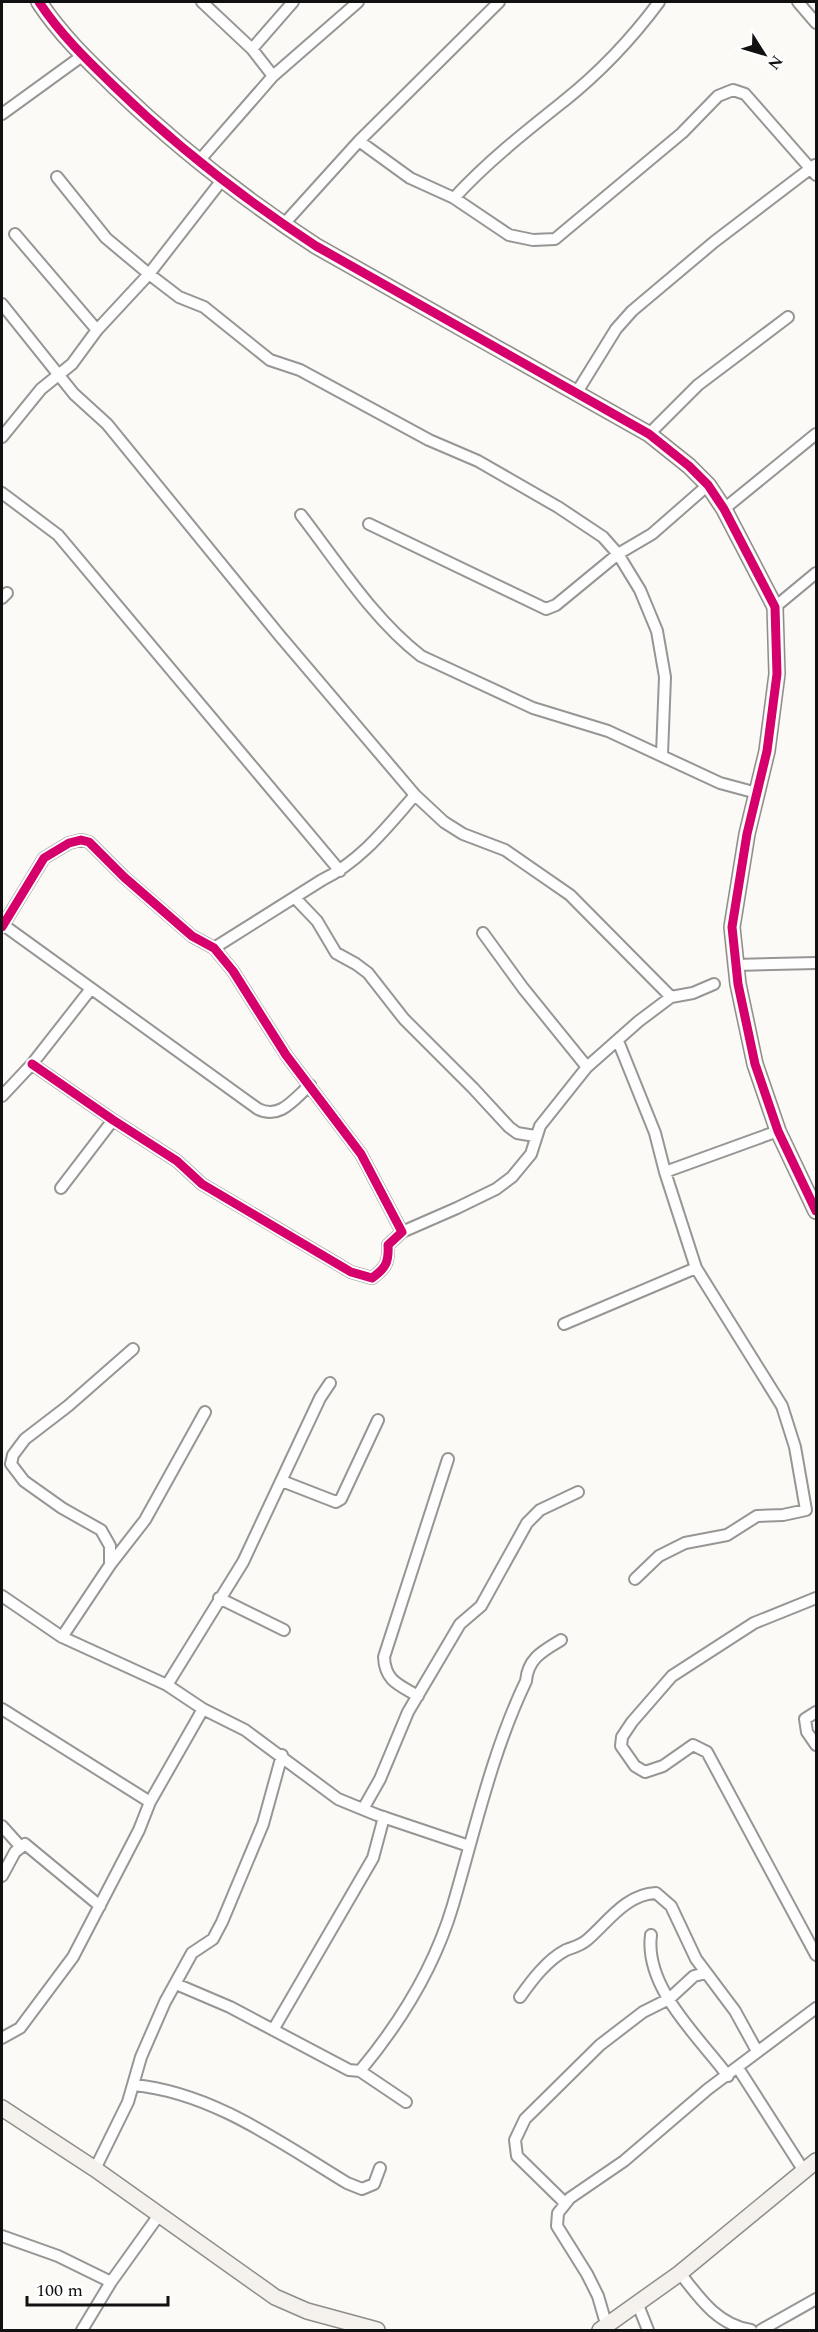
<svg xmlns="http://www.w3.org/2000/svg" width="818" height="2332" viewBox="0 0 818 2332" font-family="Spectral,serif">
<rect width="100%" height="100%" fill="#fcfaf7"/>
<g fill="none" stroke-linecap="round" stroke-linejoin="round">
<defs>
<path id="street" d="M202 2 252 49 273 76
M798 2 816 23
M252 49 293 2
M2 114 82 56
M359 141 410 178 454 198 509 235 533 240 555 239 682 133 718 96 733 90 745 94 816 175
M198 162 273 76 358 2
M57 177 106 238 149 274 222 180
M454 198C487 162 525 132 564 101 599 73 633 37 659 2
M283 225 359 141 499 2
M15 234 97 330
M2 304 74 394 107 424 280 636 415 795 444 822 463 834 505 850 570 895 671 997
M577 392 616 329 632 311 714 242 815 165
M649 434 698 385 788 317
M2 437 41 389 72 364 97 330 149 274 179 297 204 307 270 360 300 370 429 440 478 461 558 507 603 537 618 554 640 590 657 631 665 677 662 754
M2 493 58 535 340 871
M724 509 816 434
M301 515C338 563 373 619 421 656L533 708 608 731 720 783 757 793
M369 524 546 609 556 605 618 554 652 534 708 485
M2 598 7 593
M775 607 816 573
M295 898 317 921 336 953 356 964 368 973 404 1019 473 1088 509 1127 517 1133 535 1136
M2 924 258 1109C280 1120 294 1099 310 1085
M2 927 44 858 69 843 81 840 89 842 124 877 192 936 214 948 233 971 286 1055 361 1154 402 1232 388 1245C389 1262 386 1268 372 1278L351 1272 202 1184 177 1161 113 1120 32 1064
M483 933 523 988 587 1067
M214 948 322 880C361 861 387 827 415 795
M735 965 816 963
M618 1041 655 1133 665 1172 696 1268 782 1406 795 1447 806 1510 783 1515 757 1516 727 1535 685 1543 659 1556 635 1579
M2 1096 32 1064 90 990
M665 1172 778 1131
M61 1188 113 1120
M402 1232 457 1208 496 1189 512 1177 531 1154 540 1126 587 1067 639 1021 671 997 693 993 714 984
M564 1324 696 1268
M282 1481 336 1502 341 1499 378 1420
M110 1565V1546L101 1530 62 1508 24 1481 11 1464 13 1455 25 1439 68 1406 133 1349
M2 1596 62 1637 167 1685 203 1709 150 1802 139 1830 73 1957 20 2028 2 2038
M219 1598 284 1630
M816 1598 754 1623 672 1676 632 1722 622 1737 621 1746 635 1766 645 1772 663 1766 693 1745 707 1752 816 1955
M62 1637 110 1565 145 1520 205 1412
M167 1685 243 1562 320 1398 330 1383
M418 1696C399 1685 385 1681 384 1657L448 1459
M2 1709 150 1802
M203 1709 245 1730 338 1799 377 1815 469 1846
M816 1712 805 1719 807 1732 816 1745
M363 1809 380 1779 408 1712 460 1624 481 1606 527 1523 540 1510 578 1492
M2 1826 20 1846
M2 1876 15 1852 25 1844 100 1906
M651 1935C644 1988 700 2038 728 2076
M176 1984 230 2007 349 2070 360 2071 406 2102
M520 1997C532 1980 547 1960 566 1950 574 1947 580 1946 587 1940 607 1923 626 1894 656 1893L671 1906 696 1959 735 2011 757 2051
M273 2030 373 1858 384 1817
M738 2068 804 2171
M360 2071C400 2023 435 1966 453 1905 475 1830 492 1752 526 1681 528 1658 543 1651 561 1640
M133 2085C212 2092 281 2143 347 2183L362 2189 374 2184 380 2168
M95 2169 128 2102 141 2057 165 2002 192 1953 213 1939 222 1922 263 1824 282 1755
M565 2203 517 2156 515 2140 525 2119 600 2045 643 2012 669 1999 694 1976 706 1973
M2 2236 58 2256 111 2282
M680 2273C700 2299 718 2325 751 2330
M638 2305 648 2330
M607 2327 598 2296 587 2274 557 2226 558 2213 570 2198 624 2161 708 2089 816 2008
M82 2330 111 2282 159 2215
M761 2330 816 2299"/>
<path id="secondary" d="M39 2C60 34 87 60 115 87 177 147 244 199 316 246L649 434 689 466 708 485 724 509 775 607 777 674 767 751 747 834 732 927 738 984 755 1064 778 1131 816 1211
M2 2108 95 2169 275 2297 307 2311 377 2330
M600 2330 680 2273 816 2161"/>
</defs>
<!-- street casing -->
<use href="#street" stroke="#979695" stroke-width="14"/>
<!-- secondary casing -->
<use href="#secondary" stroke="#8d8d8b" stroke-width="18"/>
<!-- street -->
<use href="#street" stroke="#fffefe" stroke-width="10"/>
<!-- secondary -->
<use href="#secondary" stroke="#f5f2ed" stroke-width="15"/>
<defs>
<path id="cycleway" d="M39 2C60 34 87 60 115 87 177 147 244 199 316 246L649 434 689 466 708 485 724 509 775 607 777 674 767 751 747 834 732 927 738 984 755 1064 778 1131 816 1211
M2 927 44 858 69 843 81 840 89 842 124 877 192 936 214 948 233 971 286 1055 361 1154 402 1232 388 1245C389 1262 386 1268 372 1278L351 1272 202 1184 177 1161 113 1120 32 1064"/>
</defs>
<!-- cycleway casing -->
<use href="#cycleway" stroke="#fff" stroke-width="13"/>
<!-- cycleway -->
<use href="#cycleway" stroke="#d6006c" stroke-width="9"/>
</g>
<!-- border -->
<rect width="818" height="2332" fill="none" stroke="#111111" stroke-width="6"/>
<!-- north arrow -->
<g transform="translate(764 54) rotate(127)" stroke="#ffffff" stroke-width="4.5" paint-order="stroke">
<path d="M0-4.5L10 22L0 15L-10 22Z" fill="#111111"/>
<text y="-9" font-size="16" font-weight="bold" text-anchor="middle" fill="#111111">N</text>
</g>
<!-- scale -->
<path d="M27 2296v9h141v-9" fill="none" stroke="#111111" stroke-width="3"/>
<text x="36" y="2296" font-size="18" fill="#111111" stroke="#ffffff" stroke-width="4.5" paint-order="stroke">100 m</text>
</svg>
